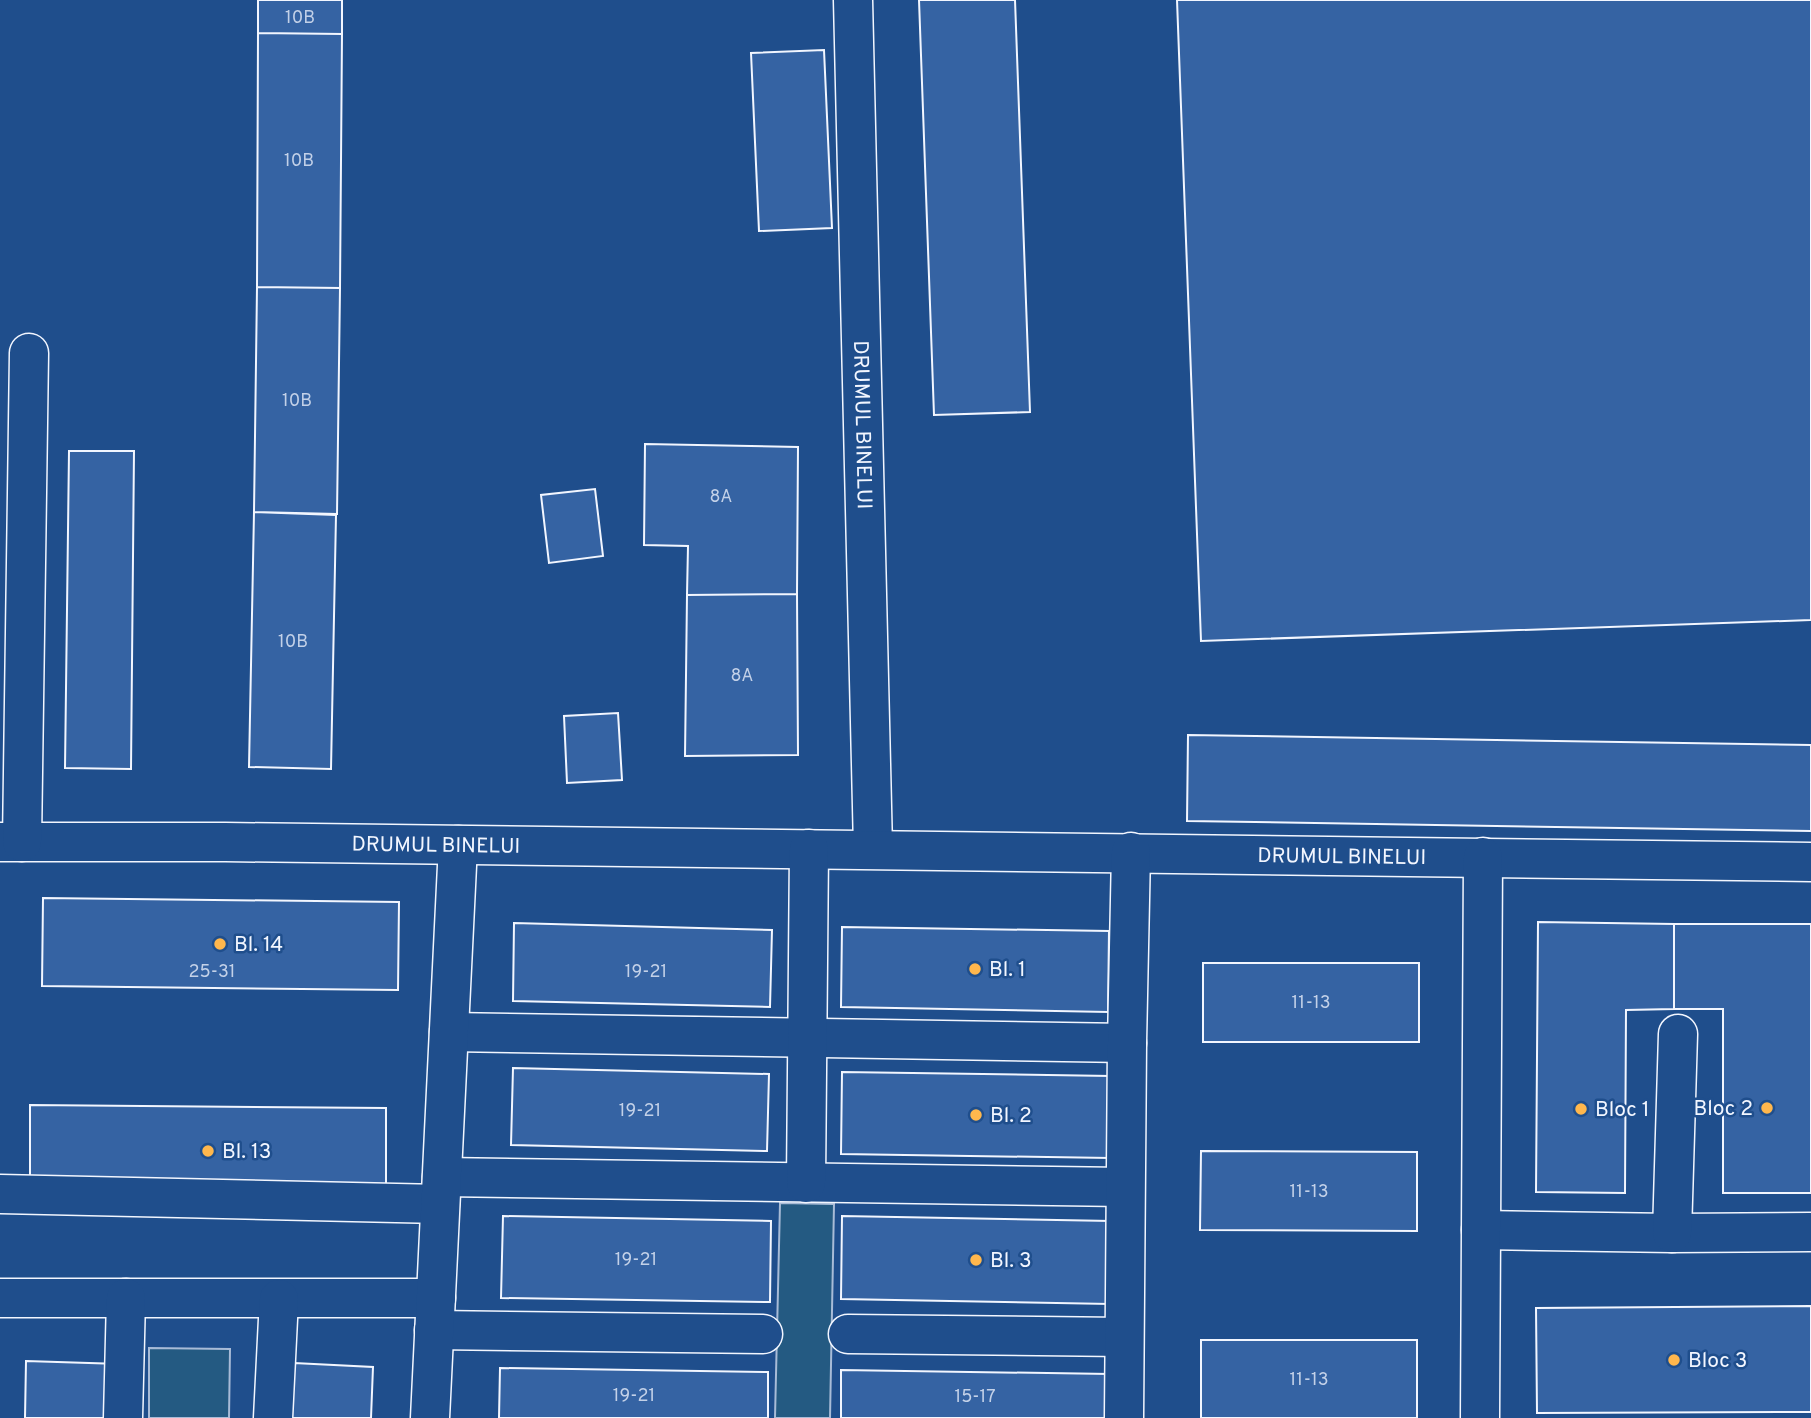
<svg xmlns="http://www.w3.org/2000/svg" width="1811" height="1418" viewBox="0 0 1811 1418" font-family="Overpass,sans-serif">
<rect width="100%" height="100%" fill="#1f4e8c"/>
<!-- green -->
<path fill="#245a82" stroke="#a8bbd7" stroke-width="2" d="M780 1203 834 1204 830 1418H775Z
M149 1348 230 1349 229 1418H149Z"/>
<!-- building -->
<path fill="#3563a3" stroke="#f2f6ff" stroke-width="2" d="M258 0H342V34L258 33Z
M919 0H1015L1030 412 934 415Z
M1177 0H1811V620L1201 641Z
M258 33 342 34 340 288 257 287Z
M824 50 832 228 759 231 751 53Z
M257 287 340 288 337 514 254 512Z
M645 444 798 447 797 594 687 595 688 546 644 545Z
M69 451H134L131 769 65 768Z
M595 489 603 556 549 563 541 495Z
M254 512 336 515 331 769 249 767Z
M797 594 798 755 685 756 687 595Z
M618 713 622 780 567 783 564 716Z
M1188 735 1811 745V831L1187 821Z
M43 898 399 902 398 990 42 986Z
M1538 922 1674 924V1009L1626 1010 1625 1193 1536 1192Z
M514 923 772 930 770 1007 513 1001Z
M1674 924H1811V1193H1723V1009H1674Z
M842 927 1109 931 1108 1012 841 1007Z
M1203 963H1419V1042H1203Z
M513 1068 769 1074 767 1151 511 1145Z
M842 1072 1111 1076 1110 1158 841 1154Z
M30 1105 386 1108V1196L30 1193Z
M1201 1151 1417 1152V1231L1200 1230Z
M503 1216 771 1221 770 1302 501 1298Z
M842 1216 1111 1221 1110 1304 841 1299Z
M1811 1306V1412L1537 1413 1536 1308Z
M1201 1340H1417V1418H1201Z
M26 1361 120 1364 119 1418H25Z
M294 1363 373 1367 371 1418H291Z
M500 1368 768 1372V1418H499Z
M841 1370 1110 1374V1418H841Z"/>
<g fill="none" stroke-linecap="round" stroke-linejoin="round">
<defs>
<g id="minor">
<path id="s1" d="M853 0 873 849"/>
<path id="s2" d="M0 842H225L1811 862"/>
<path d="M22 842 29 353"/>
<path d="M449 1032 1127 1043"/>
<path d="M442 1177 1125 1187"/>
<path d="M806 1183 809 849"/>
<path d="M0 1194 440 1204"/>
<path d="M1481 1230 1672 1233 1811 1232"/>
<path d="M1672 1233 1678 1034"/>
<path d="M0 1298H436"/>
<path d="M434 1330 763 1334"/>
<path d="M848 1334 1124 1337"/>
<path d="M123 1418 126 1298"/>
<path d="M273 1418 279 1299"/>
<path d="M430 1418 458 845"/>
<path d="M1124 1418 1127 1043 1131 852"/>
<path d="M1480 1418 1483 857"/>
</g>
</defs>
<!-- minor casing -->
<use href="#minor" stroke="#f2f6ff" stroke-width="41"/>
<!-- minor -->
<use href="#minor" stroke="#1f4e8c" stroke-width="38"/>
</g>
<!-- markers -->
<g fill="#ffb74d" stroke="#1f4e8c" stroke-width="2.5">
<circle cx="220" cy="944" r="7"/>
<circle cx="975" cy="969" r="7"/>
<circle cx="1767" cy="1108" r="7"/>
<circle cx="1581" cy="1109" r="7"/>
<circle cx="976" cy="1115" r="7"/>
<circle cx="208" cy="1151" r="7"/>
<circle cx="976" cy="1260" r="7"/>
<circle cx="1674" cy="1360" r="7"/>
</g>
<g text-anchor="middle" stroke-width="5" stroke-linejoin="round" paint-order="stroke">
<!-- number labels -->
<g font-size="18" fill="#c3d1e8">
<text x="300" y="23">10B</text>
<text x="299" y="166">10B</text>
<text x="297" y="406">10B</text>
<text x="721" y="502">8A</text>
<text x="293" y="647">10B</text>
<text x="742" y="681">8A</text>
<text x="212" y="977">25-31</text>
<text x="646" y="977">19-21</text>
<text x="1311" y="1008">11-13</text>
<text x="640" y="1116">19-21</text>
<text x="1309" y="1197">11-13</text>
<text x="636" y="1265">19-21</text>
<text x="1309" y="1385">11-13</text>
<text x="634" y="1401">19-21</text>
<text x="975" y="1402">15-17</text>
</g>
<!-- street labels -->
<g font-size="21" fill="#f2f6ff" stroke="#1f4e8c">
<text dy="7" stroke="none"><textPath href="#s1" startOffset="425">DRUMUL BINELUI</textPath></text>
<text dy="7" stroke="none"><textPath href="#s2" startOffset="436">DRUMUL BINELUI</textPath></text>
<text dy="7" stroke="none"><textPath href="#s2" startOffset="1342">DRUMUL BINELUI</textPath></text>
</g>
<!-- poi labels -->
<g font-size="21" fill="#f2f6ff" stroke="#1f4e8c" text-anchor="start">
<text x="234" y="951">Bl. 14</text>
<text x="989" y="976">Bl. 1</text>
<text x="1753" y="1115" text-anchor="end">Bloc 2</text>
<text x="1595" y="1116">Bloc 1</text>
<text x="990" y="1122">Bl. 2</text>
<text x="222" y="1158">Bl. 13</text>
<text x="990" y="1267">Bl. 3</text>
<text x="1688" y="1367">Bloc 3</text>
</g>
</g>
</svg>
